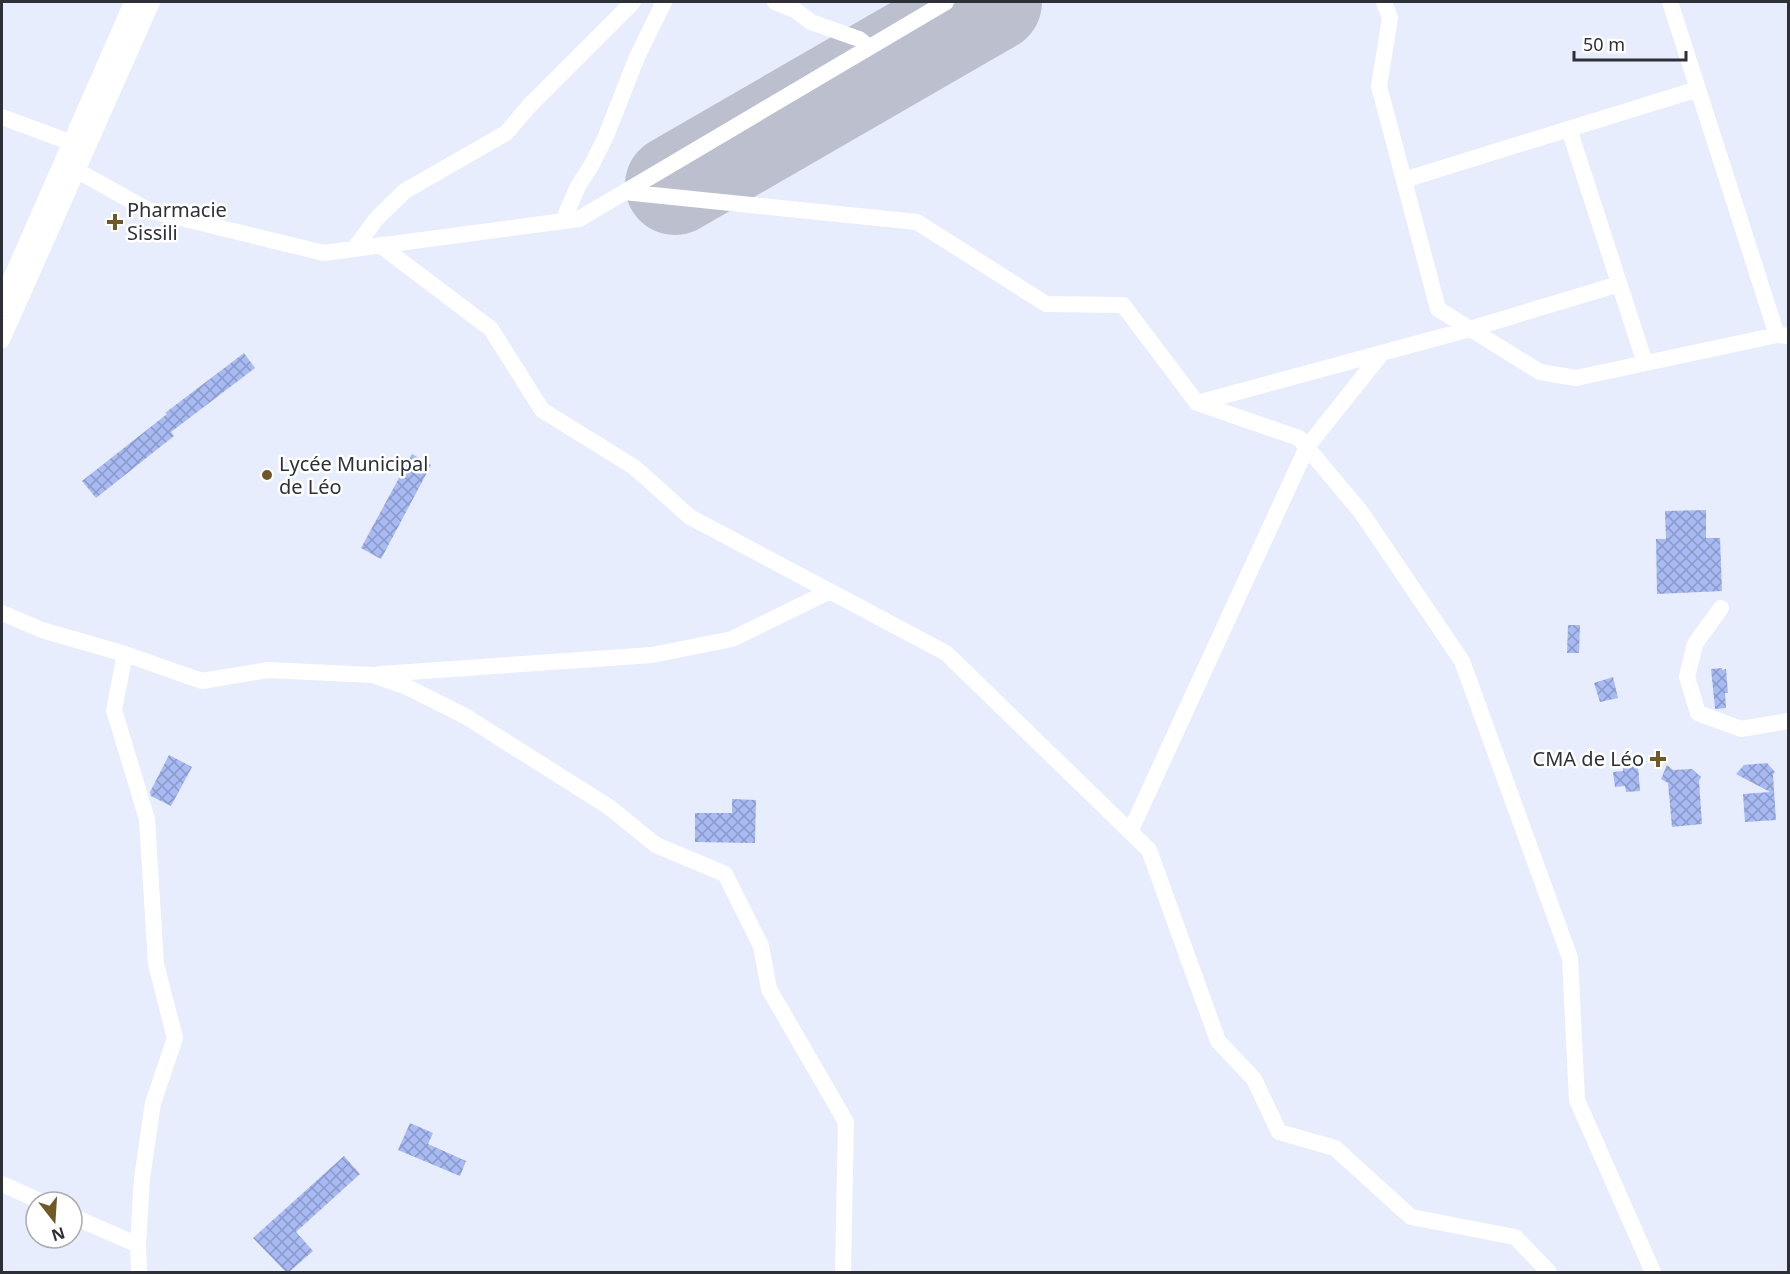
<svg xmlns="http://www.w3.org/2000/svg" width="1790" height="1274" viewBox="0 0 1790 1274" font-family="'Noto Sans',sans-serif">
<defs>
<pattern id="building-cross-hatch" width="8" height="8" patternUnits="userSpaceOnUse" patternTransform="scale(1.5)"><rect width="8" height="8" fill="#a8baf4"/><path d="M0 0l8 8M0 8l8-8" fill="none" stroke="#8998c6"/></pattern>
</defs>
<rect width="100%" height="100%" fill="#e8edfd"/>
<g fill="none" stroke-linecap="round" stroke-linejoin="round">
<!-- runway -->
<path stroke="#bcc0ce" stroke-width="100" d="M675 185 992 2"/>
</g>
<!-- building -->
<path fill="url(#building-cross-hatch)" d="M244 353 255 368 171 432 174 436 96 498 82 481 167 414 165 413Z
M412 454 431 465 381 559 361 548Z
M1706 510V538H1720L1722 591 1657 594 1656 539H1666L1665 511Z
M1568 625H1580L1579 653H1567Z
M1722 668V670L1726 669 1728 693H1725L1726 708 1716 709 1715 708 1711 669Z
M1613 677 1618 698 1600 702 1594 683Z
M169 755 192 767 171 806 151 796 150 792Z
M1767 763 1775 772 1773 775 1776 820 1745 822 1743 794 1770 792 1736 774 1744 765Z
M1667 765 1673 770 1692 769 1701 777 1699 781 1702 824 1672 827 1668 783 1661 779Z
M1638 766 1640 791 1626 792 1625 786 1615 787 1613 772 1623 771V767Z
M732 799 756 800 755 843 695 842V813H732Z
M410 1123 433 1133 428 1144 466 1161 460 1176 398 1150Z
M344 1156 360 1174 296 1232 313 1251 289 1272H286L253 1238Z"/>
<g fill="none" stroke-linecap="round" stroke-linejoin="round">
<!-- minor -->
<path stroke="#fff" stroke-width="16" d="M775 2 795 10 811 22 859 39 869 47
M1384 2 1390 18 1379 86 1438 309 1540 372 1576 378 1777 335 1788 336
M1670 2 1777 335
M2 117 72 143
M1569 129 1645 363
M63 164 76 170 148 210 324 253 579 219 946 2
M1404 180 1698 89
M624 192 917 222 1046 304 1123 305 1197 403 1470 329 1619 284
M563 221 578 186 591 166 606 136 637 57 664 2
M380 245 491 329 542 410 634 467 690 517 946 653 1149 850 1218 1041 1254 1079 1279 1132 1335 1148 1411 1217 1515 1237 1549 1272
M354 249 377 218 405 191 506 133 530 105 633 2
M2 340 152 2
M1197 403 1299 438 1361 512 1462 661 1570 958 1577 1100 1653 1272
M1721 608 1695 644 1687 677 1698 713 1741 729 1788 721
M2 613 42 630 125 654 202 681 268 670 373 675 407 687 465 716 609 807 656 845 725 874 761 946 769 989 846 1122 843 1272
M125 654 114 710 147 819 156 964 175 1038 153 1103 142 1178 138 1245 139 1272
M380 674 652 655 732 639 830 591
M1130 832 1307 447 1382 353
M2 1184 42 1202
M72 1216 138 1245"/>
<!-- major -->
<path stroke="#fff" stroke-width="21" d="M2 305 135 2"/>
</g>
<!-- markers -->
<g fill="#6f5929" stroke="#fff" stroke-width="2">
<path d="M112 213h6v6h6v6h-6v6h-6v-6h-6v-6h6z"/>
<circle cx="267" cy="475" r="6"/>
<path d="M1655 750h6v6h6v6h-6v6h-6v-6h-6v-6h6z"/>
</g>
<g text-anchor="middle" stroke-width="5" stroke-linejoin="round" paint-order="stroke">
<!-- poi labels -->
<g font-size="20" fill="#2d3037" stroke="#fff" text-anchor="start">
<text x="127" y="217">Pharmacie<tspan x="127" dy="23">Sissili</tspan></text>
<text x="279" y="471">Lycée Municipal<tspan x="279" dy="23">de Léo</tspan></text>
<text x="1644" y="766" text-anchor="end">CMA de Léo</text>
</g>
</g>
<!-- border -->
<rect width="1790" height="1274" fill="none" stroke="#2d3037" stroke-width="6"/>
<!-- north arrow -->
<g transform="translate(54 1220) rotate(163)"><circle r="28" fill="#ffffff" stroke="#abacaf" stroke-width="1.5"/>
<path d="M0-4.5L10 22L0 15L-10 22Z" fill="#6f5929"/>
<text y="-9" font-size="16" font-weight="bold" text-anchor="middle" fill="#2d3037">N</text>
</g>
<!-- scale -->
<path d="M1574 51v9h112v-9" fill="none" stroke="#2d3037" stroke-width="3"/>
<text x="1583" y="51" font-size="18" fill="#2d3037" stroke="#ffffff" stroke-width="4.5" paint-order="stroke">50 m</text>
</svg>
